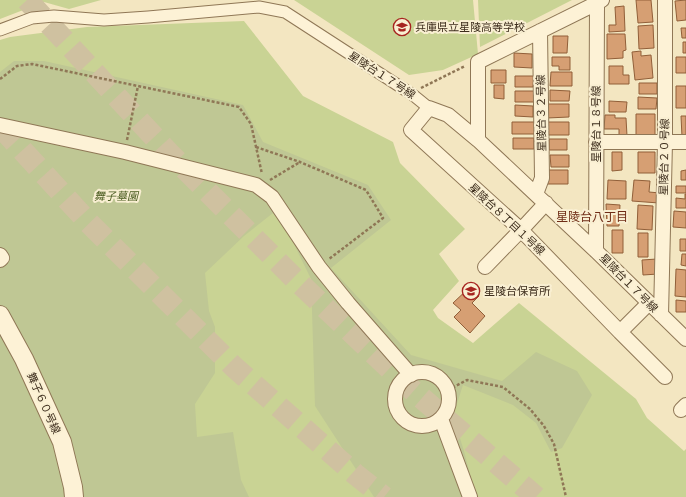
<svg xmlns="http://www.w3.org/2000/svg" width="686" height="497" viewBox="0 0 686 497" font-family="'PT Serif','Noto Sans JP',serif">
<rect width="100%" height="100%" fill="#f3e6c1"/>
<!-- green -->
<path fill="#c9d394" d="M0 0H101L69 9 44 2 0 19Z
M294 0H473L478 54 443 70 409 75Z
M478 0H572L480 47Z
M244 21 303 96 393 142 400 163 465 229 439 254 459 281 433 310 438 318 473 343 519 303 636 399 647 418 684 451 686 449V497H207L178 440 0 118V40L10 37 87 27Z"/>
<!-- cemetery -->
<path fill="#bfc794" d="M14 61H44L243 105 263 142 368 185 391 220 331 268 411 355 502 381 536 352 577 371 592 395 562 448 551 452 536 423 513 405 463 385 453 416 464 451 476 497H374L315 406 311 279 290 236 273 213 244 236 205 273 209 311 215 327V373L195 404 197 437 233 432 241 480 249 497H0V72Z"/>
<!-- building -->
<path fill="#d69f73" stroke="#915f39" d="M636 0H651L653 22 638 23Z
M686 0V20L677 21 675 1Z
M624 6 625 31 609 32V25H616L615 7Z
M653 25 654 48 639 49 638 26Z
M681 28H686V38H682Z
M607 34H625L626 50 623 51V58L607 59Z
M553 36H568L567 53H553Z
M683 42H686V53H683Z
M641 51V56L651 55 653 78 635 80 632 52Z
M514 53 532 54V68L514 67Z
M552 57H570V70H559V66H552Z
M676 57H686V73H676Z
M609 66H623V75H629V84H609Z
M491 70H506V83H491Z
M551 72H572V86H550Z
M515 76H534L533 87H515Z
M639 83H657V94H639Z
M494 85H504V99L494 98Z
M676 86H686V108H676Z
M550 90 570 91 569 101H550Z
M515 91H535V102H515Z
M638 97 657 98 656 109H638Z
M609 101 627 102 626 112H609Z
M547 104H569V117L547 118Z
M515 105 533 106V117L515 116Z
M636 114H655V138L636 137Z
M605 115H615V118H626L627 136H619V129H604Z
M681 116H686V137H682Z
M512 122H536V134H512Z
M548 122H569V135H548Z
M513 138H534V149H513Z
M549 139H567V150H549Z
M612 152H622V170L612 171Z
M638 152H655V173H638Z
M550 155H569V167H551Z
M547 170H568V184H547Z
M686 170V180H681V171Z
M608 180 626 181V199H607Z
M634 180 650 181 649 192 660 193 659 203 632 201Z
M676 186H686V193H676Z
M685 194H686V208H676V198L685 199Z
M606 204 620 205 619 226H607Z
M638 205 653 206 652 230 637 229Z
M674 211 686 212V228L673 227Z
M612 230H623V253H612Z
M638 233H648V257H638Z
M680 239H686V251H680Z
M682 254H686V266L681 265Z
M657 259 658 274 643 275 642 260Z
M676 269 686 270V297L675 296Z
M470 287 479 296 472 303 485 316 470 333 454 317 461 310 453 303Z
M676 300 686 301V312H676Z"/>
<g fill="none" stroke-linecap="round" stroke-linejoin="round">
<!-- motorway-tunnel -->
<path stroke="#cfc1a0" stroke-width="22" stroke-dasharray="22 11" stroke-linecap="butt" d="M27 0 169 153 295 279 409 387 536 497
M0 126 89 223 234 367 355 474 384 497"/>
<defs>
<path id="pedestrian" d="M0 30 32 18 54 16 104 20 148 17 259 7 285 12 413 95 429 108"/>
<path id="minor" d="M0 125 125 152 256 185 272 197 319 267 348 303 411 375
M478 140V62L597 3
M596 142H686
M536 194 542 178 540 31
M596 251 597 3 602 0
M0 255 2 258 0 260
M485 267 521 230 546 203
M649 303 620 332 521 230 411 130 429 108 448 115 478 140 596 251 686 339
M661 315 665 142V0
M620 332 665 377
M395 399a27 27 0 1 1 54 0a27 27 0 1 1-54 0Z
M681 410 686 405
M441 419 470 497"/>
<path id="tertiary" d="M0 315 24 359 62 442 73 487 74 497"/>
</defs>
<!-- pedestrian casing -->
<use href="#pedestrian" stroke="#8f7756" stroke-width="13"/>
<!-- minor casing -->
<use href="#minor" stroke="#8f7756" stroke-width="16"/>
<!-- tertiary casing -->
<use href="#tertiary" stroke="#8f7756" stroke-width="20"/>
<!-- path -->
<path stroke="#8f7756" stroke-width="2.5" stroke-dasharray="3 2" stroke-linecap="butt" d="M0 79 17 66 32 64 239 107 251 124 262 174
M421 88 465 66
M127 140 138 86
M256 147 300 162 366 190 383 218 329 259
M270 180 300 162
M448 390 467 380 503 387 530 409 544 426 554 444 566 497"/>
<!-- pedestrian -->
<use href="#pedestrian" stroke="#fdf2d6" stroke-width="11"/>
<!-- minor -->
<use href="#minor" stroke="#fdf2d6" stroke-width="14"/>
<!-- tertiary -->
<use href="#tertiary" stroke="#fdf2d6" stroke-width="18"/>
</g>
<!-- icons -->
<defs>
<symbol id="school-ring" viewBox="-11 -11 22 22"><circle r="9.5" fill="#f9efd2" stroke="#a6231f" stroke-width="1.5"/><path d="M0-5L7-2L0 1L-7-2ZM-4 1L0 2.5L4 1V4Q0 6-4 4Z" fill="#a6231f"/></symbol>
</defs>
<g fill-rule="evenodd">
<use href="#school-ring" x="392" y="17" width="20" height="20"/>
<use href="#school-ring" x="461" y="281" width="20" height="20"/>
</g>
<g text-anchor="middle" stroke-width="4" stroke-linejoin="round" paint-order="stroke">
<!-- poi labels -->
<g font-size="11" fill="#3d2d1c" stroke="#f9efd2" text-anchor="start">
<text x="415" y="31">兵庫県立星陵高等学校</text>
<text x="484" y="295">星陵台保育所</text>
</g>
<!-- street labels -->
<g font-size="11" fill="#3d2d1c" stroke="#f9efd2">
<text transform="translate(382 75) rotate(33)" y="4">星陵台１７号線</text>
<text transform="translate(541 113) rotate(-91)" y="4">星陵台３２号線</text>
<text transform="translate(596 124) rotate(-90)" y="4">星陵台１８号線</text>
<text transform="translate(664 157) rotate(-89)" y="4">星陵台２０号線</text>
<text transform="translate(507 219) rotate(43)" y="4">星陵台８丁目１号線</text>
<text transform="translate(629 283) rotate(45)" y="4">星陵台１７号線</text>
<text transform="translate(44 403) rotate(66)" y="4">舞子６０号線</text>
</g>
<!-- park labels -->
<g font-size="11" font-style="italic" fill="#4b5c20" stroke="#f9efd2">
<text x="116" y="200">舞子墓園</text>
</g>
<!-- neighbourhood labels -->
<g font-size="12" fill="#6f2c16" stroke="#f9efd2">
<text x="592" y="221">星陵台八丁目</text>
</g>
</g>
</svg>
